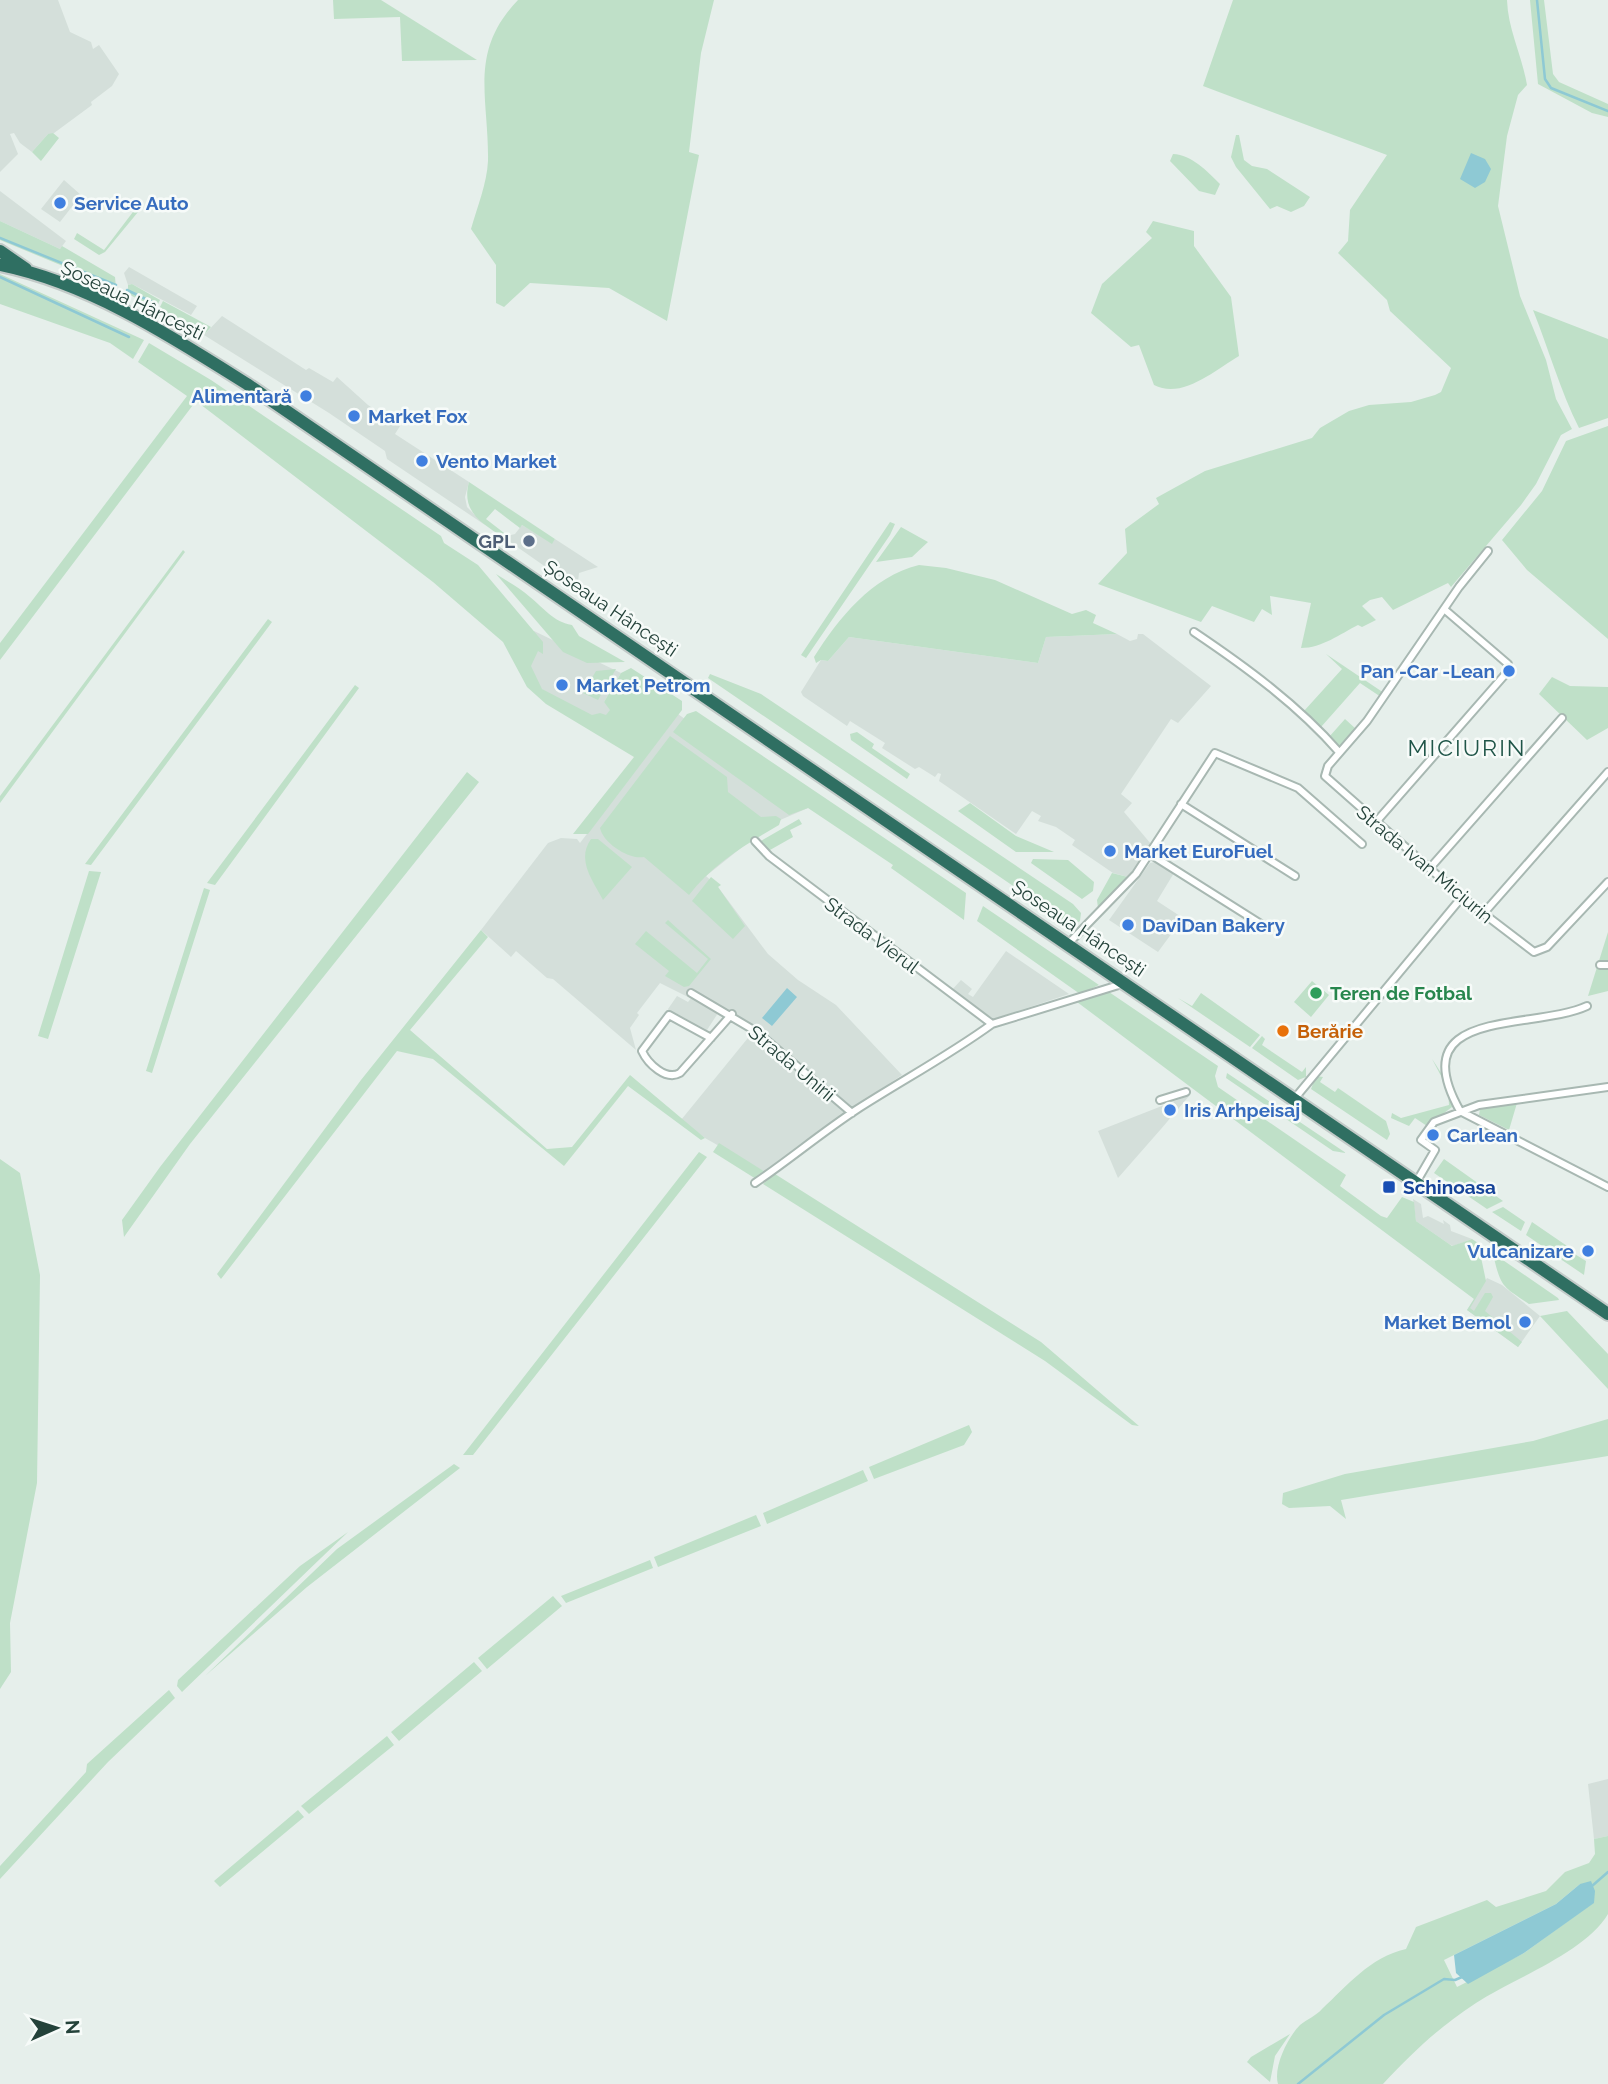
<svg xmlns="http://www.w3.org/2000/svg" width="1608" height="2084" viewBox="0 0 1608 2084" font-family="Raleway,sans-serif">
<rect width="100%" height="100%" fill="#e6efeb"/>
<!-- built -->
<path fill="#d4dfda" d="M0 0H58L70 32 91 42 93 49 99 45 119 74 112 86 91 102 92 105 50 136 48 134 32 152 20 143 14 133 10 134 18 154 0 172Z
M64 180 81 195 60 222 41 209Z
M0 191 66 241 60 249 0 221Z
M129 267 197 306 191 315 132 284 128 285 124 273Z
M222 316 306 370 309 368 333 382 337 377 368 405 400 426 395 434 469 482 465 497 467 507 485 525 387 459 385 451 329 413 204 335Z
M522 525 552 543 555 539 598 567 579 573 578 582 570 584 503 537 515 534Z
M534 631 621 673 604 702 615 710 602 730 531 682 519 658Z
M1117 634 1130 641 1137 639 1138 634H1143L1211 686 1178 723 1171 719 1121 794 1132 803 1124 812 1151 844 1128 877 1113 873 1072 845 1075 840 1056 827 1038 821 1041 816 1032 811 1016 834 939 781 941 774 938 773 935 777 919 767 915 769 882 748 885 743 850 721 847 726 803 696 801 692 821 660 828 661 849 637 1038 663 1046 637Z
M678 714 808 808 771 824 706 876 718 887 768 954 798 980 836 1005 902 1075 853 1108 785 1049 735 1014 693 990 688 997 660 983 637 1013 639 1015 630 1028 636 1050 553 979 547 978 516 951 511 957 481 930 548 843 561 838 577 839 580 843Z
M1155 862 1174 873 1157 901 1183 918 1158 952 1109 920 1150 863Z
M1006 951 1069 994 994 1019 951 991 961 980 972 989 968 994 973 997Z
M677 996 688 1002 692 997 720 1010 707 1030 668 1009Z
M752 1033 846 1113 765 1172 705 1138 681 1120Z
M1190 1095 1161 1129 1118 1178 1098 1131Z
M1413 1199 1421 1204 1423 1218 1428 1216 1444 1224 1443 1220 1450 1225 1451 1231 1472 1239 1453 1246 1449 1244 1416 1221Z
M1487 1278 1502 1285 1540 1316 1518 1347 1467 1310Z
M1608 1779V1836L1594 1839 1588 1784Z"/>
<!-- green -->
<path fill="#bfe0c8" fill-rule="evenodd" d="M333 0H381L477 60 402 61 400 17 334 19Z
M518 0H714L701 53 689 152 699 155 667 321 609 288 530 283 504 307 496 303V265L471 229C477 208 487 183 488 161 489 97 468 52 518 0Z
M1233 0H1507C1508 30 1522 55 1527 85L1518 95 1507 136 1498 206 1520 296 1546 360 1556 399 1572 429 1561 435 1536 484 1521 505 1451 587 1448 583 1393 610 1382 597 1370 600 1362 606 1376 620 1362 627 1358 625C1340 634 1322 648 1301 648L1311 603 1270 596 1272 615 1262 609 1254 622 1212 606 1201 622 1098 584 1127 553 1125 529 1159 504 1156 498 1205 471 1312 438 1320 428 1349 411 1369 405 1411 402 1435 395 1441 392 1451 368 1390 311 1387 300 1338 253 1348 241 1350 210 1387 155 1203 86Z
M1530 0H1544L1553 74 1559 82 1608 104V117L1592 113 1538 84Z
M53 133 59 138 41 161 32 152 48 134Z
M1236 135H1239L1244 160 1252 166 1267 169 1310 197 1304 206 1291 212 1277 206 1270 209 1236 167 1231 157Z
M1173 154C1192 155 1207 171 1220 184L1215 195 1199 191 1170 161Z
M139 204 138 212 105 252 99 255 74 239 77 233 104 250Z
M0 221 60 249 62 246 115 277 116 288 0 240Z
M1153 221 1194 231V246L1231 297 1239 356C1215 370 1182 400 1154 385L1139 345 1131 347 1091 313 1102 284 1152 238 1146 232Z
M0 274 144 340 133 359 110 343 0 304Z
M132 284 160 300 156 308 128 294V285Z
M163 301 211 327 204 335 159 309Z
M1533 310 1608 339V418L1579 428C1560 390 1549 350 1533 310Z
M149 343 211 380 441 536 444 543 478 565 543 642V654L538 651 531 666 542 689 592 715 600 713 606 715 610 710 604 702 621 673 631 668 682 701V710L588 834H573L634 757 546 704 527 687 503 642 433 582 196 401 0 660V643L187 396 138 362Z
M1608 426V639L1527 570 1502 540 1542 491 1566 441Z
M469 482 555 539 552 544 522 525 520 528 495 509 486 519 508 536 503 537C481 523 461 511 469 482Z
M890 522 895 524 890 535 806 658 801 655Z
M901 527 928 542 912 557 876 562Z
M183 550 185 552 0 803V796Z
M919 565 946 568 995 580 1072 614 1086 610 1096 615 1093 623 1117 634 1046 637 1038 663 849 637 828 661 821 660 816 663 814 657C839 618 871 577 919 565Z
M496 574C507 581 520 588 530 597 545 609 552 621 572 625L579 636 625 662 587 663 563 652Z
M268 619 272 622 91 865 85 864Z
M1326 654 1384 693 1381 697 1360 683 1321 727 1304 711 1342 669Z
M616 669 598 700 583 693 596 671Z
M710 674 761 694 1073 904 1081 913 1080 921 1072 926 708 678Z
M1552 677 1570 686 1608 687V728L1587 740 1539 694Z
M355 685 359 688 215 885 207 883Z
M696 711 966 893 964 920 891 868 893 865 808 808 789 815 673 732 687 714Z
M1345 719 1356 729 1340 748 1329 737Z
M857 732 874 744 872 748 910 774 907 779 851 740 850 734Z
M670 736 727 777 728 792 761 817 776 816 781 819 779 825C746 844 712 865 689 895L644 857C629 860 603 843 600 828Z
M467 772 479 782 190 1144 124 1237 122 1220 160 1167Z
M970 803 1016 836 1054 852H1016L958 811Z
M799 819 802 824 790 830 793 837 770 850V853L759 842Z
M591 839H598L632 867 603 900C593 881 576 860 591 839Z
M1033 859 1068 860 1094 882 1093 891 1082 899 1031 863Z
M89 871 101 872 48 1039 38 1036Z
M1112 873 1128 877 1098 908 1097 900Z
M711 877 721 885 718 887 745 926 733 939 692 901Z
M204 888 210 890 152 1073 146 1071Z
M983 906 1099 985 1080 994 977 921Z
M668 920 711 959 689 986 684 987 665 976 669 971 635 944 646 931 697 973 708 959 665 923Z
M481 930 488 937 410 1030 547 1149 572 1147 630 1075 705 1138 701 1140 628 1086 564 1166 433 1059 397 1051 221 1279 217 1274 361 1080Z
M1608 932V991L1588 996Z
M1312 981 1329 995 1311 1017 1294 1002Z
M1109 992 1218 1066 1215 1076 1218 1087 1346 1175 1340 1186 1381 1216 1387 1218 1402 1197 1414 1202 1416 1221 1452 1246 1472 1239 1478 1243 1486 1281 1470 1308 1474 1311 1485 1293H1491L1493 1297 1485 1311 1522 1342 1518 1347 1467 1310 1474 1299 1077 1002Z
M1201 993 1260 1035 1250 1047 1178 998 1192 1006Z
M1262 1036 1265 1039 1262 1045 1302 1072 1306 1067V1077L1298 1080 1252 1048Z
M1432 1059C1442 1074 1452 1088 1452 1107L1427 1126 1415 1118 1409 1126 1391 1118 1392 1113 1401 1118 1449 1105 1448 1089Z
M1227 1073 1346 1153 1333 1151 1226 1078Z
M1316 1076 1323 1077 1320 1082 1335 1092 1338 1088 1386 1121 1390 1134 1387 1140 1311 1089Z
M1517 1103 1509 1130 1479 1115 1480 1109Z
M719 1143 765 1172 756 1179 713 1152Z
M699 1152 707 1157 473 1455H463Z
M0 1159 20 1173 40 1275 37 1483 10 1623 11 1672 0 1689Z
M1444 1159 1503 1201 1487 1209 1434 1173Z
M775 1174 1041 1342 1139 1426 1132 1425 1045 1361 763 1184Z
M1503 1207 1525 1222 1521 1231 1492 1212Z
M1532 1222 1570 1248 1551 1252 1526 1235Z
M1573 1253 1586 1261 1584 1275 1556 1256Z
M1497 1256 1558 1298 1559 1300 1529 1304C1504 1287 1501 1288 1494 1258Z
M1567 1311 1608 1354V1389L1540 1316Z
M1608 1419V1456L1341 1500 1346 1519 1330 1506 1289 1508 1282 1504 1283 1493 1345 1474 1533 1441Z
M969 1425 972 1432 964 1445 874 1479 869 1467Z
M454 1464 460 1468 307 1587 205 1676 337 1549Z
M863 1470 868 1481 767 1524 763 1513Z
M756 1515 761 1526 658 1567 654 1557Z
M348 1532 182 1692 177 1686 178 1680 300 1566Z
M650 1560 653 1568 566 1603 561 1596Z
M553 1596 562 1606 487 1669 478 1658Z
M474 1662 482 1671 399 1741 391 1732Z
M169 1690 175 1698 108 1762 0 1879V1866L86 1772 87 1764Z
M387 1736 394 1745 309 1814 301 1806Z
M298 1810 304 1817 220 1887 214 1881Z
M1608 1836V1914C1585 1953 1514 1978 1476 2003 1438 2028 1414 2051 1383 2084H1278C1273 2067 1288 2037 1300 2025 1307 2019 1316 2016 1322 2009 1347 1986 1370 1957 1406 1949L1416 1927 1487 1900 1496 1907 1546 1891 1565 1872 1589 1863 1595 1854 1594 1839ZM1580 1884 1593 1903 1524 1953 1457 1987 1444 1960 1556 1904Z
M1290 2034 1275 2056 1270 2082 1247 2062 1251 2057Z"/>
<!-- water -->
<path fill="#8ec9d4" d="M1471 153 1485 159 1491 169 1485 182 1475 188 1460 179Z
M787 988 797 997 772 1026 762 1018Z
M1591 1881 1595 1891 1594 1903 1524 1953 1468 1984 1456 1973 1454 1955 1556 1904 1580 1884Z"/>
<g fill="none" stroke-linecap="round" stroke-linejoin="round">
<!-- stream -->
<path stroke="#8ec9d4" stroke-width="2.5" d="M1537 0 1545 79 1551 88 1608 111
M0 238 116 285
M0 277 129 337
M127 290 156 304
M1592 1886 1608 1872
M1298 2084 1384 2015 1444 1979 1455 1980 1462 1977"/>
<defs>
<path id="street" d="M1488 551 1459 587 1367 721 1328 766 1325 776 1462 897 1534 952 1547 947 1608 882
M1194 632C1246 667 1298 705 1339 752
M1181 804 1295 876
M1376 822 1509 670 1508 664 1444 609
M755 841 769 856 992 1024 1122 984
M1150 854 1264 926
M1430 868 1562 718
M1483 914 1608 772
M1068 944 1136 874 1215 753 1298 788 1362 844
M1600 965H1608
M691 993 757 1032 852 1113
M1587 1006C1533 1031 1401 1006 1460 1111L1608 1187
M711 1038 669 1015 642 1051C648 1064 666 1081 680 1073L732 1014
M1295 1098 1462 897
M1160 1100 1186 1092
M1417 1181 1435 1150 1421 1140 1434 1122 1479 1105 1608 1087
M755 1183C789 1160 821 1133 856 1110 901 1081 948 1056 992 1024"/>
<path id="highway" d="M0 251 26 269
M0 265C89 283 171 336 247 384L1608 1314"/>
</defs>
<!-- street casing -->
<use href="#street" stroke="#a8b8b2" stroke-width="10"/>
<!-- highway casing -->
<use href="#highway" stroke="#c2cac8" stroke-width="16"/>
<!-- street -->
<use href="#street" stroke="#fff" stroke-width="6"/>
<!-- highway -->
<use href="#highway" stroke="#2f6f62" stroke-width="12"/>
</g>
<!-- markers -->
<g fill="#3f7fe0" stroke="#f7fbf9" stroke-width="2.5">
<circle cx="60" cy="203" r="7"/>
<circle cx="306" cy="396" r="7"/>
<circle cx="354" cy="416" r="7"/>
<circle cx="422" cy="461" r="7"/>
<circle cx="1509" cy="671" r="7"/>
<circle cx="562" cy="685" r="7"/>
<circle cx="1110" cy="851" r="7"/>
<circle cx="1128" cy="925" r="7"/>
<circle cx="1170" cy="1110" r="7"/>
<circle cx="1433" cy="1135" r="7"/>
<circle cx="1588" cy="1251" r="7"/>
<circle cx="1525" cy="1322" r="7"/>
</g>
<circle fill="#5c6f8a" stroke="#f7fbf9" stroke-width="2.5" cx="529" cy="541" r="7"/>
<circle fill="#2e9e5b" stroke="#f7fbf9" stroke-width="2.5" cx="1316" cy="993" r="7"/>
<circle fill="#e8710a" stroke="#f7fbf9" stroke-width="2.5" cx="1283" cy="1031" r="7"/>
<rect fill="#1a4fb4" stroke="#f7fbf9" stroke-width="2.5" x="1382" y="1180" width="14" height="14" rx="3.5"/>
<g text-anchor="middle" stroke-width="5" stroke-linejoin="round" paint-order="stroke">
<!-- shop labels -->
<g font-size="19" font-weight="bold" fill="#366cbe" stroke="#f7fbf9" text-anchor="start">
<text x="74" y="210">Service Auto</text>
<text x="292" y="403" text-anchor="end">Alimentară</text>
<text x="368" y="423">Market Fox</text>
<text x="436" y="468">Vento Market</text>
<text x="1495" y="678" text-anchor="end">Pan -Car -Lean</text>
<text x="576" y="692">Market Petrom</text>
<text x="1124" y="858">Market EuroFuel</text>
<text x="1142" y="932">DaviDan Bakery</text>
<text x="1184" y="1117">Iris Arhpeisaj</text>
<text x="1447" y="1142">Carlean</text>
<text x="1574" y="1258" text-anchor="end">Vulcanizare</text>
<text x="1511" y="1329" text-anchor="end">Market Bemol</text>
</g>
<!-- street labels -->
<g font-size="19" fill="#24423a" stroke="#f7fbf9">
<text transform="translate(133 300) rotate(26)" y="7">Șoseaua Hâncești</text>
<text transform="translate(611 608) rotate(34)" y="7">Șoseaua Hâncești</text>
<text transform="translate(1425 864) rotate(40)" y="7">Strada Ivan Miciurin</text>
<text transform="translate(1079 928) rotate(34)" y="7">Șoseaua Hâncești</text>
<text transform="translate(872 935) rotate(37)" y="7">Strada Vierul</text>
<text transform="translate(792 1063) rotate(40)" y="7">Strada Unirii</text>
</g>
<!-- service labels -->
<g font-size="19" font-weight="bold" fill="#4e5e75" stroke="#f7fbf9" text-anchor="end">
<text x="515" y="548">GPL</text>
</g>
<!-- leisure labels -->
<g font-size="19" font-weight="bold" fill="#27864d" stroke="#f7fbf9" text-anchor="start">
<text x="1330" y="1000">Teren de Fotbal</text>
</g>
<!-- food labels -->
<g font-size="19" font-weight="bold" fill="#c56008" stroke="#f7fbf9" text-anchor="start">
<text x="1297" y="1038">Berărie</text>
</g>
<!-- transit labels -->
<g font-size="19" font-weight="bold" fill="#164399" stroke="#f7fbf9" text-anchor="start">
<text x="1403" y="1194">Schinoasa</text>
</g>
<!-- quarter labels -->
<g font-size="23" letter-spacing="2" fill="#1f5548" stroke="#f7fbf9">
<text x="1467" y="756">MICIURIN</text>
</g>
</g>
<!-- north arrow -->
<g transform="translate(56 2028) rotate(87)" stroke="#f7fbf9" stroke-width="5" paint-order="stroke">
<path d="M0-5L12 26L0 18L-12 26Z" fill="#24423a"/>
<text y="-10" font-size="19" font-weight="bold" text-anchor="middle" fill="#24423a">N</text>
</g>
</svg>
